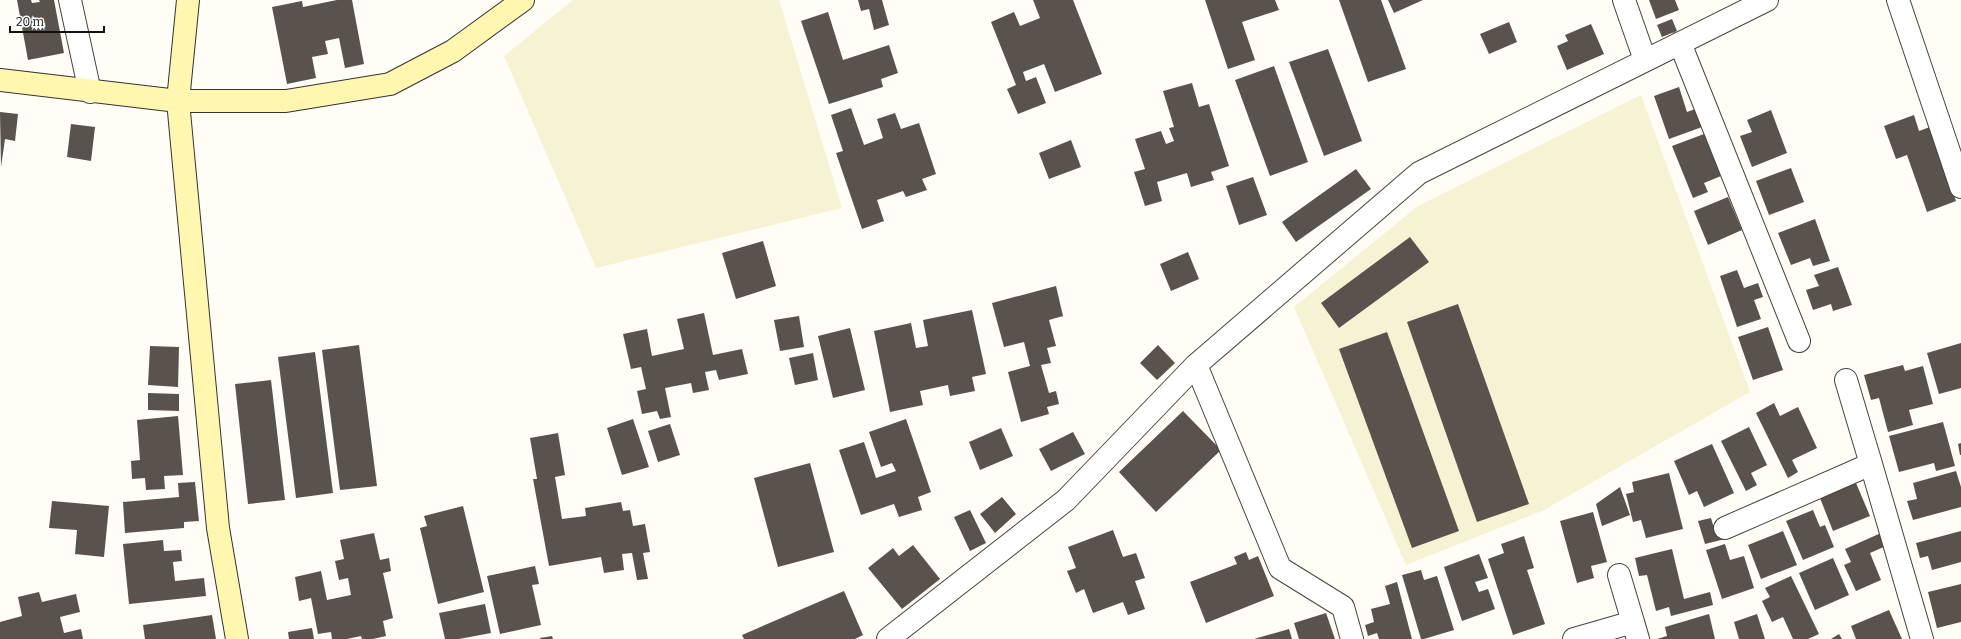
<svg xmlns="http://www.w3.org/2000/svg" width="1961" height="639" viewBox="0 0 1961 639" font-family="Bitter,serif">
<rect width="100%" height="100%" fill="#fffdf5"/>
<!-- farmland -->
<path fill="#f6f3d4" d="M573 0H779L842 208 596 268 504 56Z
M1641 95 1750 392 1542 511 1406 565 1294 307 1418 206Z"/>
<!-- building -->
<path fill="#5a524d" d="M17 0H31L32 3 40 2 39 0H54L64 53 28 60Z
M337 0H352L364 64 345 68 339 38 325 41 328 54 312 57 316 78 287 84 272 7 302 1 303 7Z
M858 0H882L889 25 874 30 869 9 861 11Z
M1033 0H1073L1102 74 1055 92 1044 64 1023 72 1026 81 1036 77 1046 103 1018 114 1007 89 1016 85 991 22 1014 12 1020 26 1040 18Z
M1205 0H1275L1279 10 1242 22 1255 60 1228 69Z
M1339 0H1381L1406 69 1368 82Z
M1388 0H1423L1394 13Z
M1649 0H1675L1679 10 1656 19Z
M828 12 843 60 889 45 898 73 881 79 883 87 829 104 801 21Z
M1672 19 1677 31 1662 37 1657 25Z
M1509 22 1517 42 1489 54 1480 34Z
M1591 24 1604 54 1567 70 1557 46 1568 41 1565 35Z
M1328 49 1362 141 1324 156 1289 62Z
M1274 66 1308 162 1270 176 1235 80Z
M1192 83 1199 107 1209 104 1229 166 1211 172 1214 180 1191 187 1187 173 1157 182 1162 201 1145 206 1134 172 1145 169 1135 139 1161 131 1166 144 1174 141 1169 128 1174 127 1163 91Z
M1679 87 1687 112 1695 109 1702 127 1669 139 1654 96Z
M851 108 864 145 883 138 877 119 895 113 901 129 919 123 936 174 922 179 927 190 906 197 903 191 877 200 884 221 862 229 836 153 843 151 831 115Z
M1771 110 1787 153 1752 167 1740 136 1752 132 1747 120Z
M0 112 18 114 15 141 5 139 1 167Z
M1914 115 1919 131 1930 127 1956 201 1927 212 1907 155 1896 159 1884 126Z
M71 124 95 127 91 161 67 157Z
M1704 134 1721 176 1704 183 1708 192 1693 198 1672 146Z
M1071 140 1081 167 1049 179 1039 153Z
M1791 168 1804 202 1769 215 1756 181Z
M1356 169 1371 189 1296 242 1282 222Z
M1253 177 1267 215 1239 225 1226 186Z
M1728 197 1742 230 1708 245 1694 211Z
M1815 219 1830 261 1813 266 1810 258 1791 265 1778 233Z
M1410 237 1429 262 1339 328 1321 303Z
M763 241 776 286 736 299 722 253Z
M1188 252 1199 279 1171 291 1160 264Z
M1838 267 1852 305 1833 311 1831 304 1813 310 1806 290 1819 286 1814 275Z
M1737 270 1744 288 1758 283 1763 297 1754 300 1761 319 1737 327 1720 276Z
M1056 286 1063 316 1049 320 1056 346 1047 348 1051 363 1041 365 1049 393 1056 391 1059 404 1047 407 1049 414 1021 422 1008 372 1030 366 1024 342 1004 347 992 303Z
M1458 304 1529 504 1477 522 1407 322Z
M972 310 986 374 972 377 975 391 950 396 948 385 920 391 923 405 890 412 874 331 911 323 916 348 928 346 923 320Z
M704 313 713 355 742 349 748 374 719 380 716 370 705 372 709 390 693 393 691 383 665 388 671 417 660 419 657 411 642 414 637 391 646 389 641 367 631 369 623 334 647 329 652 356 684 349 677 319Z
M799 316 804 347 780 351 774 320Z
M1768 327 1783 370 1753 380 1738 337Z
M850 328 865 390 833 398 818 336Z
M1387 332 1459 531 1412 548 1339 349Z
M1961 343V388L1939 394 1927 353Z
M359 345 377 486 340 490 322 350Z
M1158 345 1175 363 1157 380 1140 363Z
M150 346 179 347 178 387 148 385Z
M315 352 333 493 296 498 278 357Z
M813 353 818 380 795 385 789 358Z
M1903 365 1905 371 1923 366 1933 404 1909 410 1913 425 1888 432 1879 398 1871 400 1864 375Z
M271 380 285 500 248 504 235 384Z
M148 393 179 394V411L148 410Z
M1774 403 1780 416 1798 407 1817 448 1792 460 1798 472 1788 478 1756 413Z
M1183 411 1221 450 1156 512 1119 472Z
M178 416 183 475 164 476 165 489 146 490 145 478 132 479 131 461 140 460 137 420Z
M633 419 649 467 622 475 607 428Z
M906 419 931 492 918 497 922 510 899 517 894 504 861 515 839 450 864 442 876 478 896 471 892 463 881 467 869 432Z
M1943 422 1955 466 1936 471 1934 463 1899 472 1889 436Z
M670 424 680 455 658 462 648 431Z
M1749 427 1767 465 1751 473 1757 485 1746 491 1721 441Z
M1001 428 1013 456 980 470 969 442Z
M1073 432 1085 454 1051 471 1039 449Z
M558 433 565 475 555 477 562 519 586 516 585 508 621 502 623 511 630 510 633 526 645 524 650 552 643 553 648 579 637 580 632 553 622 554 624 570 604 573 601 557 549 566 533 479H537L530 438Z
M1961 443V455H1960L1958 444Z
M1712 444 1734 493 1704 507 1697 491 1689 495 1674 461Z
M810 463 834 552 778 567 754 478Z
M1956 471 1961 487V507L1913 520 1907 501 1917 499 1913 483Z
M1669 473 1683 529 1646 538 1641 520 1633 522 1626 494 1634 492 1632 482Z
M195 482 199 521 184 522V528L125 533 123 502 179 497 178 483Z
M1856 483 1870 516 1833 531 1820 498Z
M1620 487 1630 515 1602 526 1596 504Z
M1002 497 1016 514 995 533 980 514Z
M52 501 109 506 104 557 75 554 77 530 49 528Z
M463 506 484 592 438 604 420 528 427 526 424 516Z
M970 510 986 543 970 551 954 517Z
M1813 510 1820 527 1825 525 1834 547 1803 560 1786 521Z
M1593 512 1607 562 1591 566 1594 578 1577 583 1560 521Z
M1711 518 1713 525 1720 522 1725 539 1705 544 1698 521Z
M1113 530 1123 557 1136 553 1145 578 1135 581 1145 609 1128 615 1123 602 1093 613 1084 589 1076 593 1067 571 1076 568 1068 547Z
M1783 531 1797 565 1761 579 1748 545Z
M1961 531V562L1932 570 1928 556 1920 558 1916 543Z
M374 533 380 560 389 558 391 571 383 573 393 618 383 621 386 636 373 639H362L361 636 347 639H332L331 632 318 634 311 598 299 601 295 577 321 571 327 600 351 595 348 578 339 580 335 561 344 559 340 540Z
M1881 533 1886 546 1870 553 1881 580 1856 591 1844 565 1851 562 1845 549Z
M1524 536 1534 568 1527 570 1545 624 1513 635 1488 559 1504 553 1501 544Z
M163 540 164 551 181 550 182 561 173 562 175 581 204 578 206 596 129 604 123 544Z
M1725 544 1730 560 1744 556 1754 588 1722 599 1706 550Z
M913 545 940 579 902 609 868 568 893 548 899 556Z
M1672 549 1684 599 1710 592 1713 605 1671 616 1669 607 1656 611 1647 575 1639 576 1635 558Z
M1246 552 1249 560 1258 556 1274 596 1206 623 1190 582 1237 564 1234 557Z
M1479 554 1488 578 1475 582 1479 592 1488 589 1495 609 1462 621 1444 567Z
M1833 558 1849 595 1815 610 1799 573Z
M535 566 539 584 532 585 541 625 500 634 487 576Z
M1421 570 1424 580 1437 576 1454 630 1424 639H1421L1402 575Z
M1791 576 1819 634 1808 639H1793L1783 617 1772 622 1762 601 1770 597 1765 588Z
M1397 582 1412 639H1379L1377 633 1368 636 1365 625 1374 622 1371 609 1390 604 1385 586Z
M1961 584V622L1937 628 1928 592Z
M844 591 863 635 855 639H744L742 635Z
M39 592 42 602 76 594 80 612 60 617 64 633 81 629 83 639H0V622L22 616 18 597Z
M485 604 491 633 459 639H445L439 613Z
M1889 610 1902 639H1856L1851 626Z
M1326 613 1335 639H1299L1294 623Z
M1709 614 1715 639H1657L1667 636 1665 627Z
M1757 614 1765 639H1739L1734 622Z
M212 615 216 639H145L143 625Z
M312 628 314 639H289L288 632Z
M1289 629 1292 639H1254Z
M1839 634 1842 639H1831Z
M552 636 553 639H540V638Z"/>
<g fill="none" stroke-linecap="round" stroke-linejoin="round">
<defs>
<path id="street" d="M70 0 90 92
M1624 0 1645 60
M1898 0 1961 187
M1680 43 1799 341
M1196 365 1280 568 1343 607 1352 639
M1846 380 1871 464
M1725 528 1871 464 1922 639
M1619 575 1633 622
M888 639 1066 500 1196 365 1419 173 1767 0
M1574 639 1633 622 1638 639"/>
<path id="secondary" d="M188 0 178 101 218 528 237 639
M0 80 178 101H286L390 84 453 51 523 0"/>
</defs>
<!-- street casing -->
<use href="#street" stroke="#444" stroke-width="24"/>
<!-- secondary casing -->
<use href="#secondary" stroke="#333" stroke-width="24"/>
<!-- street -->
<use href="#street" stroke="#fff" stroke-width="22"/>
<!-- secondary -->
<use href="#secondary" stroke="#fff6b0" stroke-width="22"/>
</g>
<!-- scale -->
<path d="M10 26v6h94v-6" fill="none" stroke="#111111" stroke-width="2"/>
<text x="16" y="26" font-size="12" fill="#111111" stroke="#ffffff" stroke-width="3" paint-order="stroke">20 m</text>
</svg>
